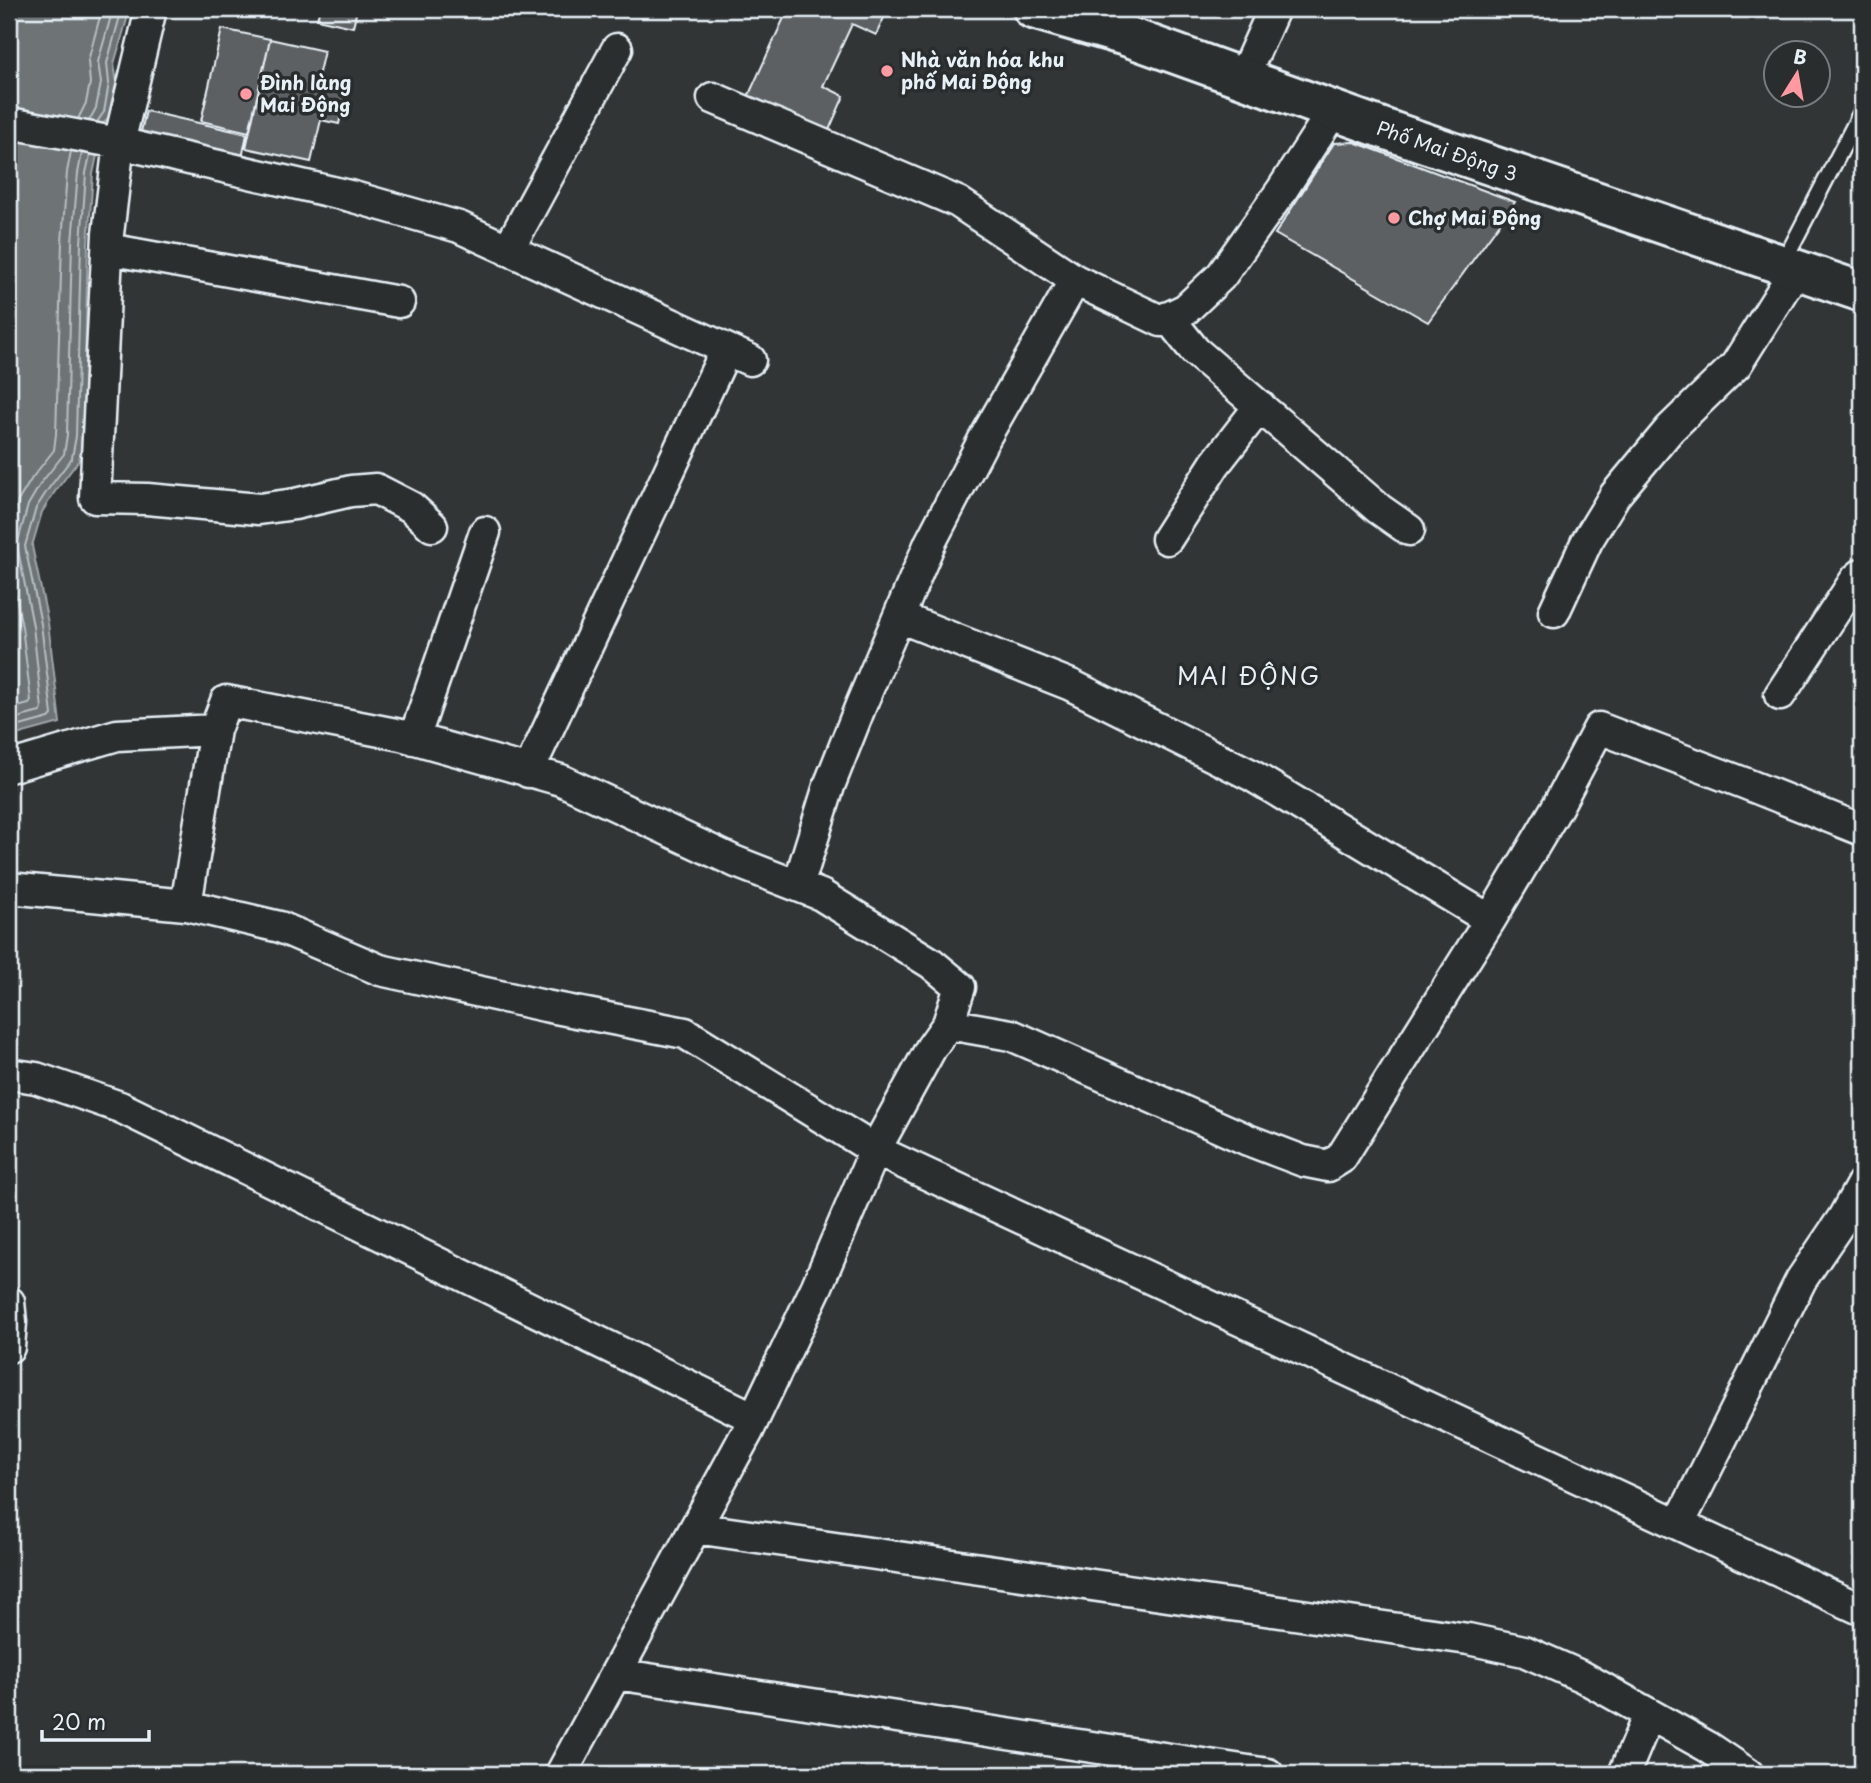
<svg xmlns="http://www.w3.org/2000/svg" width="1871" height="1783" viewBox="0 0 1871 1783" font-family="'Playpen Sans',sans-serif">
<rect width="100%" height="100%" fill="#323536"/>
<filter id="ink" filterUnits="userSpaceOnUse"><feTurbulence type="fractalNoise" baseFrequency=".0143" numOctaves="2"/><feDisplacementMap in="SourceGraphic" scale="14" xChannelSelector="R" yChannelSelector="G"/><feConvolveMatrix kernelMatrix="1 2 1 2 8 2 1 2 1" color-interpolation-filters="sRGB"/></filter>
<g filter="url(#ink)">
<!-- water -->
<path fill="#6e7376" stroke="#9fa5aa" stroke-width="2" d="M9 9H130L114 64 117 83 110 115 104 123 93 174 88 243 83 437 79 460 54 493 42 512 32 546 48 623 60 723 9 737Z"/>
<g fill="none" stroke-linecap="round" stroke-linejoin="round">
<!-- shore -->
<path stroke="#b7bfc4" stroke-width="2" d="M78 119 86 103 90 83 88 61 102 9
M89 121 96 108 101 83 98 62 113 9
M97 122 104 112 109 83 107 63 122 9
M9 533 18 501 32 478 54 450 56 434 62 242 67 172 71 151
M9 562 22 627 31 701 29 704 9 709
M9 720 40 712 42 709 33 626 17 545 28 505 41 483 64 454 67 435 72 242 78 173 82 153
M9 729 49 718 52 715 41 624 25 546 36 508 49 488 72 458 76 436 81 243 86 173 90 155"/>
</g>
<!-- building -->
<path fill="#5c6063" stroke="#e8f1f8" stroke-width="2" d="M320 9H357L353 27 317 19Z
M788 9H888L876 35 852 24 823 86 844 96 826 137 746 101Z
M222 29 270 39 249 132 201 121Z
M270 39 324 51 317 81 347 87 339 124 321 120 311 162 246 148Z
M146 111 247 134 241 163 139 140Z
M1354 142 1515 202 1428 322 1275 234 1334 143Z"/>
<g fill="none" stroke-linecap="round" stroke-linejoin="round">
<defs>
<path id="lane" d="M1783 263 1862 110"/>
<path id="street" d="M151 9 119 143 108 234 95 498 147 499 259 509 295 504 351 491 376 489 411 507 432 526
M1243 78 1274 9
M713 98 958 202 1075 280 1161 321 1186 309 1221 276 1282 190 1333 111
M9 123 119 143 350 196 459 227 750 360
M108 249 399 302
M508 250 617 49
M1168 317 1195 351 1379 509 1409 530
M1167 539 1215 464 1260 406
M1554 612 1587 541 1615 495 1670 429 1736 365 1796 269
M899 617 1071 685 1251 775 1490 920
M1780 695 1856 579 1862 574
M414 739 485 532
M9 767 117 735 215 730
M528 772 726 350
M798 886 829 786 861 705 930 543 983 441 1075 280
M9 888 186 905 215 730 226 701 401 735 561 780 736 862 821 895 931 963 960 987 948 1024
M186 905 280 927 380 970 545 1006 685 1033 875 1150 1862 1610
M9 1074 36 1078 120 1107 754 1418
M9 1302 11 1322 9 1347
M1678 1524 1685 1512 1801 1280 1843 1218 1862 1184
M695 1528 1468 1639 1524 1651 1583 1677 1708 1747 1748 1774
M616 1674 1268 1774
M561 1774 748 1431 817 1286 875 1150 931 1048 948 1024 1011 1035 1248 1140 1303 1161 1328 1166 1341 1158 1490 920 1556 809 1599 728 1744 783 1862 830
M1624 1774 1649 1714"/>
<path id="secondary" d="M1033 9 1126 36 1396 133 1862 292"/>
</defs>
<!-- lane casing -->
<use href="#lane" stroke="#e8f1f8" stroke-width="19"/>
<!-- street casing -->
<use href="#street" stroke="#e8f1f8" stroke-width="35"/>
<!-- secondary casing -->
<use href="#secondary" stroke="#e8f1f8" stroke-width="44"/>
<!-- lane -->
<use href="#lane" stroke="#2a2d2e" stroke-width="14"/>
<!-- street -->
<use href="#street" stroke="#2a2d2e" stroke-width="30"/>
<!-- secondary -->
<use href="#secondary" stroke="#2a2d2e" stroke-width="38"/>
</g>
</g>
<!-- markers -->
<g fill="#ff9aa2" stroke="#2a2d2e" stroke-width="2.5">
<circle cx="887" cy="71" r="7"/>
<circle cx="246" cy="94" r="7"/>
<circle cx="1394" cy="218" r="7"/>
</g>
<g text-anchor="middle" stroke-width="7" stroke-linejoin="round" paint-order="stroke">
<!-- poi labels -->
<g font-size="19" font-weight="bold" fill="#e8f1f8" stroke="#2a2d2e" text-anchor="start">
<text x="901" y="67">Nhà văn hóa khu<tspan x="901" dy="22">phố Mai Động</tspan></text>
<text x="260" y="90">Đình làng<tspan x="260" dy="22">Mai Động</tspan></text>
<text x="1408" y="225">Chợ Mai Động</text>
</g>
<!-- street labels -->
<g font-size="19" fill="#e8f1f8" stroke="#2a2d2e">
<text transform="translate(1447 151) rotate(19)" y="7">Phố Mai Động 3</text>
</g>
<!-- quarter labels -->
<g font-size="23" letter-spacing="2" fill="#e8f1f8" stroke="#2a2d2e">
<text x="1249" y="685">MAI ĐỘNG</text>
</g>
</g>
<!-- margin -->
<rect width="1871" height="1783" fill="none" stroke="#2a2d2e" stroke-width="35"/>
<rect x="18" y="18" width="1836" height="1748" fill="none" stroke="#e8f1f8" stroke-width="2.5" filter="url(#ink)"/>
<!-- north arrow -->
<g transform="translate(1797 74) rotate(11)"><circle r="33" fill="#2a2d2e" stroke="#767b7f" stroke-width="2"/>
<path d="M0-5L12 26L0 18L-12 26Z" fill="#ff9aa2"/>
<text y="-10" font-size="19" font-weight="bold" text-anchor="middle" fill="#e8f1f8">B</text>
</g>
<!-- scale -->
<path d="M42 1730v10h107v-10" fill="none" stroke="#e8f1f8" stroke-width="3.5"/>
<text x="52" y="1730" font-size="21" fill="#e8f1f8" stroke="#2a2d2e" stroke-width="5" paint-order="stroke">20 m</text>
</svg>
